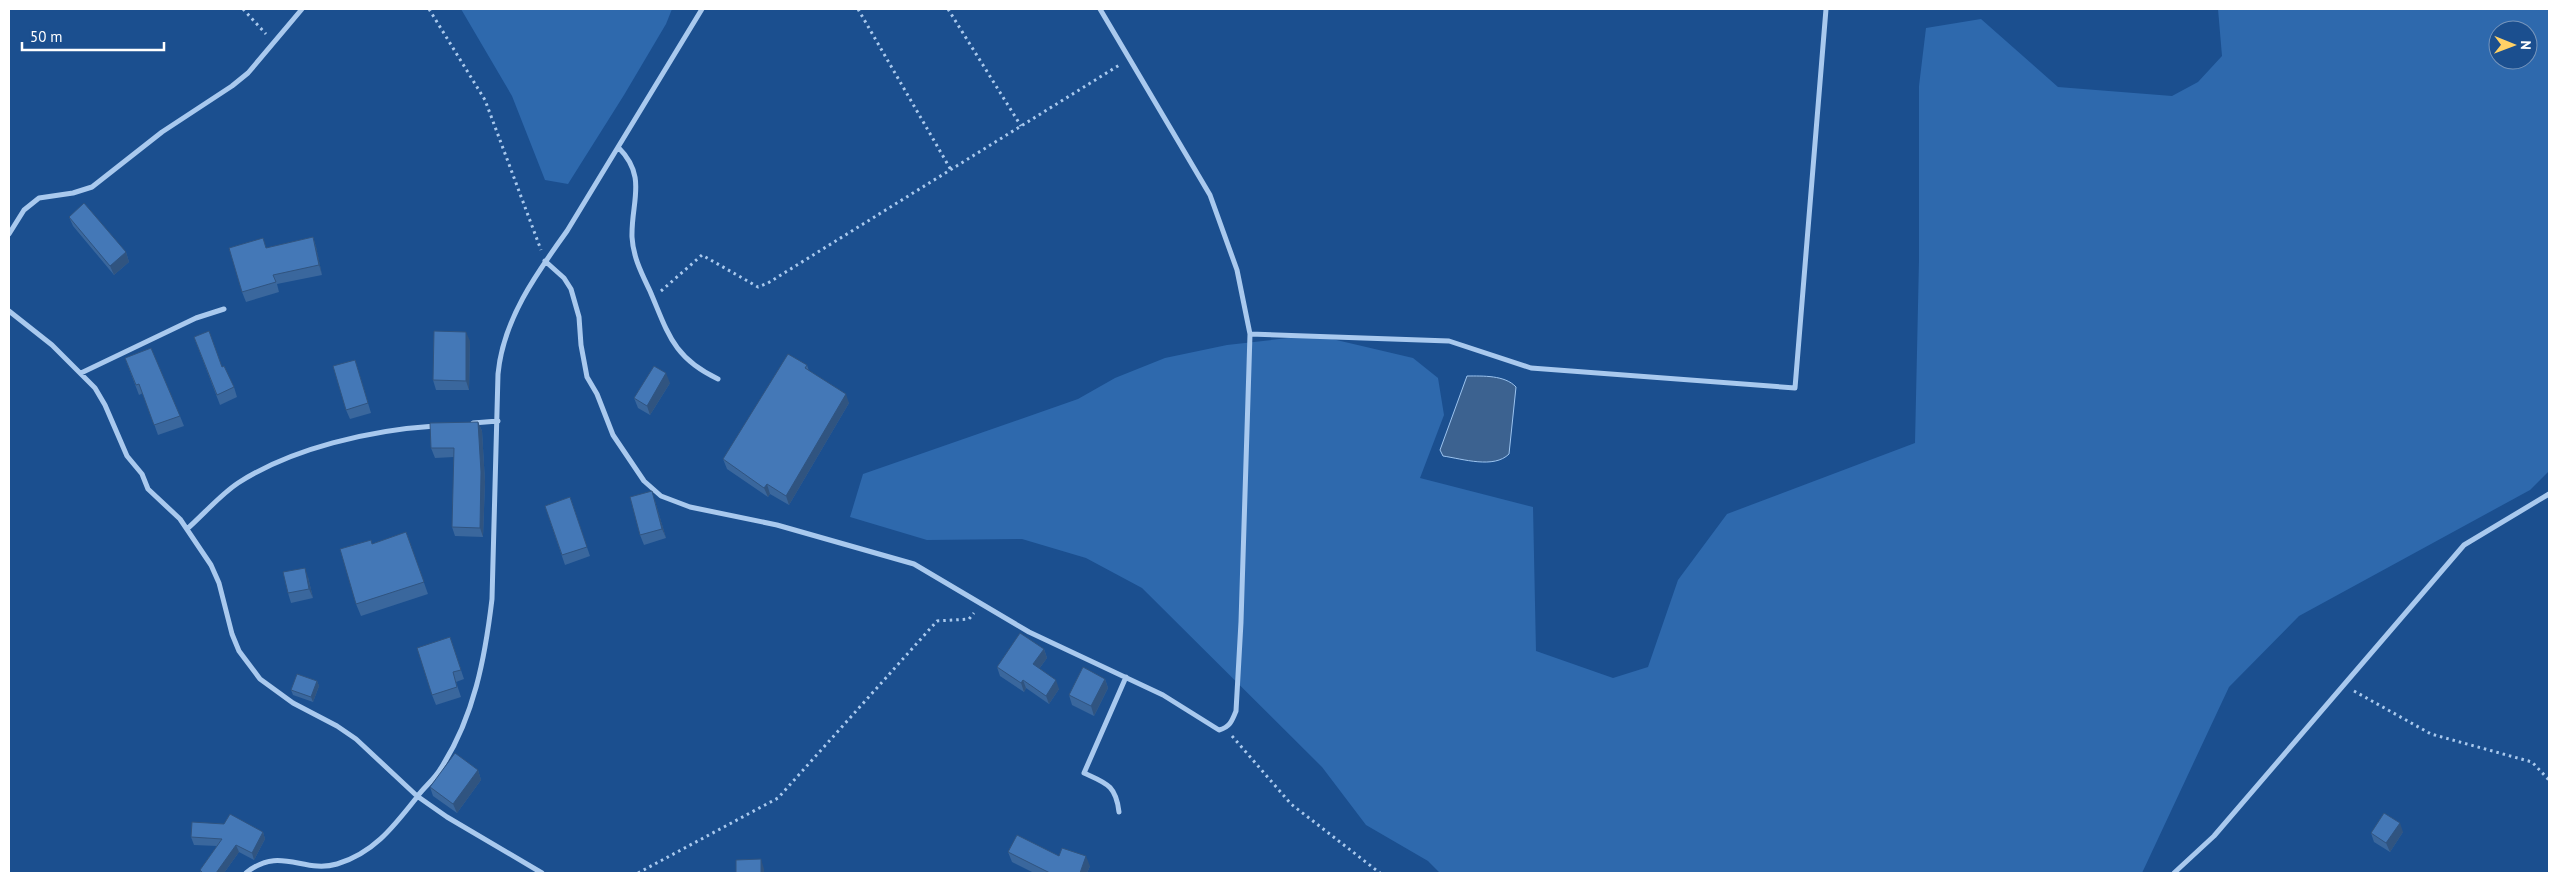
<svg xmlns="http://www.w3.org/2000/svg" width="2558" height="882" viewBox="0 0 2558 882" font-family="'PT Sans',sans-serif">
<rect width="100%" height="100%" fill="#1b4f8f"/>
<!-- green -->
<path fill="#2e69ad" fill-rule="evenodd" d="M461 9H672L666 24 624 95 568 184 545 180 512 96Z
M2218 9H2549V471L2530 490 2299 616 2229 687 2142 873H1440L1428 861 1366 825 1322 767 1142 588 1086 558 1022 539 927 540 850 517 863 474 1078 399 1115 378 1165 358 1227 345 1315 335 1413 358 1438 378 1444 415 1420 478 1533 507 1536 651 1613 678 1648 667 1678 580 1727 514 1915 443 1919 260V86L1926 28 1981 19 2058 87 2172 96 2198 82 2222 56ZM2498 30H2528V60H2498Z"/>
<!-- water -->
<path fill="#3c6290" stroke="#9cc4f0" d="M1467 376C1483 376 1505 375 1516 387L1509 454C1494 469 1463 459 1443 456L1440 450Z"/>
<g fill="none" stroke-linecap="round" stroke-linejoin="round">
<!-- path -->
<path stroke="#a9c9ee" stroke-width="3" stroke-dasharray="2.5 4" stroke-linecap="butt" d="M243 9 266 34
M429 9 485 100 541 250
M858 9 951 170
M948 9 1021 126
M661 291 702 255 758 287 768 283 1121 64
M2354 691 2431 734 2532 762 2549 780
M1232 736 1291 804 1380 873
M638 873 778 798 937 621 969 619 974 613"/>
<!-- street -->
<path stroke="#a9c9ee" stroke-width="5" d="M618 147C648 177 631 201 632 237 633 257 642 274 650 291 668 333 673 358 718 379
M9 234 24 210 39 198 73 193 92 187 162 132 232 86 248 73 302 9
M545 261 564 278 571 289 579 317 581 345 587 377 597 394 613 435 644 481 661 496 690 507 777 525 914 564 1029 632 1163 695 1219 730C1230 727 1232 721 1236 711L1241 622 1250 334 1237 270 1210 195 1100 9
M9 311 52 345 95 388 105 405 127 456 142 474 148 489 180 519 211 565 219 583 232 634 239 651 260 679 293 703 337 726 356 739 417 796 447 817 542 873
M1250 334 1449 341 1531 368 1795 388 1826 9
M81 373 196 318 224 309
M473 423 498 421
M187 529C204 514 220 495 238 483 292 448 371 430 435 426
M1119 812C1116 785 1106 783 1084 773L1126 677
M246 873C280 845 303 874 337 864 374 853 394 826 417 797 424 787 435 779 441 768 474 717 485 658 492 599L498 374C503 320 536 274 567 231L702 9
M2174 873 2214 836 2464 545 2549 494"/>
</g>
<!-- wall -->
<path fill="#3a679d" d="M69 217 126 252 129 262 114 275 73 226Z
M313 237 316 247 322 275 277 284 279 292 246 302 242 292 266 248Z
M194 337 222 367 234 387 237 397 220 405Z
M470 341 469 390H436L433 380Z
M125 358 180 416 184 426 158 435 143 393 139 395Z
M355 360 371 413 350 419 346 410Z
M807 365 809 371 849 403 789 505 770 494 768 497 727 469 723 459Z
M670 383 650 415 638 408 634 398Z
M478 422 482 431 485 482 483 537 455 536 452 527 454 457 435 458 431 448Z
M570 497 590 556 565 565 545 506Z
M655 501 666 538 644 545 640 535Z
M406 532 428 594 361 616 356 604 372 544Z
M308 577 313 598 291 603 288 593Z
M450 637 464 679 456 682 461 697 436 705 432 695Z
M1044 649 1047 658 1039 669 1059 689 1049 704 1026 688 1024 692 1000 676 997 667Z
M1105 679 1108 688 1094 716 1072 705 1069 695Z
M317 681 319 686 313 702 293 695 291 690Z
M478 770 481 780 457 813 433 796 430 787Z
M263 832 265 839 254 860 239 852 224 873H201L200 870 217 846 194 845 191 837Z
M2403 832 2390 852 2374 842 2371 833Z
M1008 852 1059 856 1090 866 1087 873H1034L1012 862Z"/>
<!-- shaded-wall -->
<path fill="#305480" d="M313 237 316 247 322 275 319 265Z
M126 252 129 262 114 275 110 266Z
M466 332 470 341 469 390 466 381Z
M666 373 670 383 650 415 647 406Z
M846 394 849 403 789 505 786 496Z
M478 422 482 431 485 482 483 537 480 528Z
M767 484 770 494 768 497 764 488Z
M652 491 655 501 666 538 662 529Z
M305 568 308 577 313 598 309 589Z
M1044 649 1047 658 1036 673 1033 664Z
M1105 679 1108 688 1094 716 1091 706Z
M1023 680 1026 688 1024 692 1021 683Z
M1056 680 1059 689 1049 704 1046 696Z
M317 681 319 686 313 702 311 697Z
M478 770 481 780 457 813 453 804Z
M2400 823 2403 832 2390 852 2386 843Z
M263 832 265 839 254 860 252 853Z
M236 845 239 852 224 873H216Z
M1086 856 1090 866 1087 873H1080Z
M761 859 764 869V873H761Z"/>
<!-- building -->
<path fill="#4478b7" stroke="#305480" d="M84 203 126 252 110 266 69 217Z
M313 237 319 265 273 275 276 282 242 292 229 248 263 238 266 248Z
M209 331 222 367 224 366 234 387 217 395 194 337Z
M434 331 466 332V381L433 380Z
M151 348 180 416 154 425 139 384 136 385 125 358Z
M788 354 807 365 805 368 846 394 786 496 767 484 764 488 723 459Z
M355 360 368 403 346 410 333 366Z
M654 366 666 373 647 406 634 398Z
M478 422 481 472 480 528 452 527 454 448H431L430 423Z
M652 491 662 529 640 535 630 497Z
M570 497 587 547 562 555 545 506Z
M406 532 424 582 356 604 340 549 371 540 372 544Z
M305 568 309 589 288 593 283 572Z
M1020 633 1044 649 1033 664 1056 680 1046 696 1023 680 1021 683 997 667Z
M450 637 461 670 453 672 457 687 432 695 417 648Z
M1083 667 1105 679 1091 706 1069 695Z
M297 674 317 681 311 697 291 690Z
M455 753 478 770 453 804 430 787Z
M2384 813 2400 823 2386 843 2371 833Z
M230 814 263 832 252 853 236 845 216 873H203L200 870 222 839 191 837 192 822 224 824Z
M1017 835 1059 856 1062 848 1086 856 1080 873H1050L1008 852Z
M761 859V873H736V860Z"/>
<!-- border -->
<rect width="2558" height="882" fill="none" stroke="#ffffff" stroke-width="20"/>
<!-- north arrow -->
<g transform="translate(2513 45) rotate(91)"><circle r="24" fill="#1b4f8f" stroke="#7695bc"/>
<path d="M0-4L9 19L0 12L-9 19Z" fill="#ffd166"/>
<text y="-8" font-size="14" font-weight="bold" text-anchor="middle" fill="#ffffff">N</text>
</g>
<!-- scale -->
<path d="M22 42v8h142v-8" fill="none" stroke="#ffffff" stroke-width="2.5"/>
<text x="30" y="42" font-size="15" fill="#ffffff" stroke="#1b4f8f" stroke-width="4" paint-order="stroke">50 m</text>
</svg>
